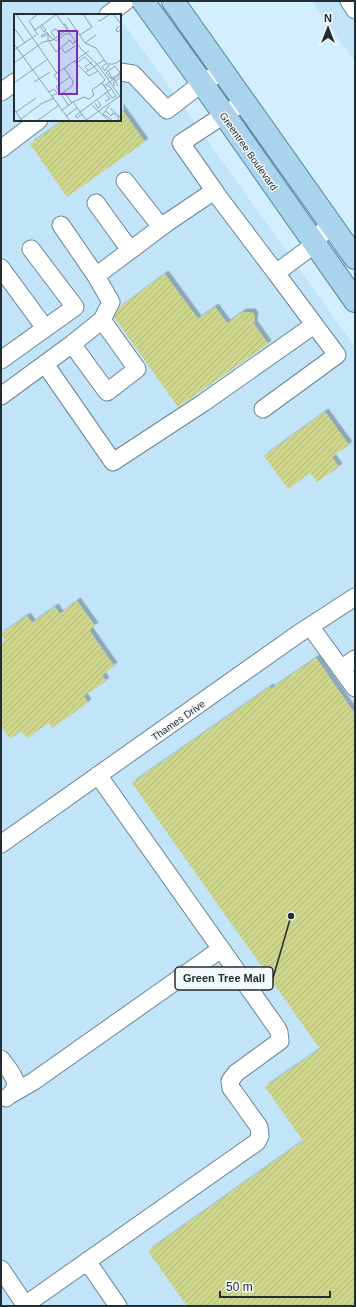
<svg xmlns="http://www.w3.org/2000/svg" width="356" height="1307" viewBox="0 0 356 1307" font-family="Helvetica,sans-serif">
<defs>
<pattern id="building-hatch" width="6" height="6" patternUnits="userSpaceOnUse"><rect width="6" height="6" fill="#ced58c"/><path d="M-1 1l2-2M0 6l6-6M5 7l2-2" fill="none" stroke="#b1b779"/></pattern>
<filter id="shadow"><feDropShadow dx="3.5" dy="-3.5" stdDeviation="0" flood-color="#0004"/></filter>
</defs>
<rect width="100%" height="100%" fill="#d3efff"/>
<!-- built -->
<path fill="#c1e4f9" d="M1 1H108L118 15H15V120H120V18L355 347V1306H1Z
M311 1H355V61Z"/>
<!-- building -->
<path fill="url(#building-hatch)" filter="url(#shadow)" d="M120 107 145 142 67 197 30 144 64 120H120Z
M165 274 198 319 215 307 227 323 243 312H252L255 316 254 324 268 344 178 407 114 317 119 308Z
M325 412 349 445 332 457 339 467 317 482 310 473 288 489 264 456Z
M77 601 95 626 89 630 114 666 102 675 106 681 84 696 88 703 52 728 49 723 27 738 21 731 10 739 1 726V644L6 641 1 634 27 616 32 623 55 607 60 614Z
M316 658 355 714V1306H187L148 1251 303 1141 265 1087 320 1049 132 783 270 687 271 689Z"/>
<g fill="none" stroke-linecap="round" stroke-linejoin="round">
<defs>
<path id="minor" d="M349 1 355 10
M108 15 126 1
M120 72 133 74 167 110 202 83 223 71
M1 92 15 82
M1 149 39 120
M125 181 161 227
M216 193 181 143 245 101
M96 203 130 250
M61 225 96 276
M1 268 45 328
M72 344 107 392 137 369 102 320
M1 360 75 307 31 249
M45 364 113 462 203 403 314 325
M1 396 72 344 102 320 111 302 96 276 168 222 214 191 276 273 315 244 330 221
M263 409 337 355 276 273
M310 626 355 688
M341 669 355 659
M1 844 298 634 355 597
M1 1059C11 1073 25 1085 6 1098
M10 1095 34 1081 221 949
M87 1261 118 1306
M1 1269 26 1306
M25 1305 257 1142 260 1136 259 1127 234 1092 231 1088 230 1081 236 1073 280 1041 279 1032 277 1028 98 775"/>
<path id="major" d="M143 1 202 83 355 301
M173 1 355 258"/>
</defs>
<!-- minor casing -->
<use href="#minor" stroke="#6b8493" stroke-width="19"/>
<!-- major casing -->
<use href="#major" stroke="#5687a3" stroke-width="24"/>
<!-- minor -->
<use href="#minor" stroke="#fff" stroke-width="17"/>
<!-- major -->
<use href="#major" stroke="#aad4ec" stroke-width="22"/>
</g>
<g text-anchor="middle" stroke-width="3" stroke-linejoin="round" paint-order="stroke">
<!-- street labels -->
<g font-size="10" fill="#232d34" stroke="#f3f8fb">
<text transform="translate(249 151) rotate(55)" y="4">Greentree Boulevard</text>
<text transform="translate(178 720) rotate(-35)" y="4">Thames Drive</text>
</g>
</g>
<!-- overview -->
<g transform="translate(14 14)">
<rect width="107" height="107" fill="#d3efff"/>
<path fill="none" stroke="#8da1ae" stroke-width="1" d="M2 0 43 59M42 0 67 35 84 51 107 84M99 0 107 10M54 4 71 29 82 34 93 50H100L107 46M84 6 86 7 96 0M107 11 102 15 103 18 107 16M26 12 30 18 32 16 28 11M0 14 11 29M21 16 43 0M33 18 34 20 28 23 27 22ZM24 21 15 7 24 0M66 21 78 13 69 0M41 24 37 18 39 16 42 15 46 21M40 25 42 27 51 20H56M34 27V20L39 26M35 27 42 38M71 29 82 21M0 30 56 107M48 34 51 39 61 32M0 36 22 21M42 38 56 26 59 30 61 27M60 47 75 62 84 57 91 66 88 69M0 49 29 28 39 26 54 15 51 10 49 11M62 49 71 43 84 57M93 49 88 53 91 57 95 51M74 56 71 53 78 48M94 57 92 59 97 65 106 59M72 58 90 46M43 59 40 61 46 69 42 73 55 92M43 59 75 37M20 68 36 58M0 69 34 45M46 70 56 63M90 72 100 65 107 60 101 52 94 57 98 64 100 65 104 72M101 72 99 69 107 63M35 78 40 75 43 79 38 82M50 78 58 89M91 79 96 85 91 87M47 80 58 72 59 67 50 54M59 88 70 83 75 85 80 81 78 76 88 69 98 84 102 82 95 71 91 74M81 89 84 94 87 92 84 87M78 91 95 107M96 91 89 100 99 107M96 94 107 104M0 95 8 107M48 96 59 88 72 106M92 97 97 102 99 99 105 104 103 107M2 98 22 84M68 100 63 104 61 102 97 75M52 102 63 94M7 105 27 90 40 84M23 107 45 91M71 107 107 81"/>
<path fill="#7b2cbf" fill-opacity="0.15" stroke="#7b2cbf" stroke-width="2" d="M45 17H63V80H45Z"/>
<rect width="107" height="107" fill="none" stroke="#232d34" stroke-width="2"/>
</g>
<!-- callouts -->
<path fill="none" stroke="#232d34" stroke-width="1.5" d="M291 916L273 978"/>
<circle fill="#232d34" stroke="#f3f8fb" stroke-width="1.5" cx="291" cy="916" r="4"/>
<rect fill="#f3f8fb" stroke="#232d34" stroke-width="1.5" x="175" y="967" width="98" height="23" rx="4"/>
<g font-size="11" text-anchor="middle" font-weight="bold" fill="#232d34">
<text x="224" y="982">Green Tree Mall</text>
</g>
<!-- border -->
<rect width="356" height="1307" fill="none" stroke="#232d34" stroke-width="4"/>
<!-- north arrow -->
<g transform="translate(328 28)" stroke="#f3f8fb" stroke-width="3" paint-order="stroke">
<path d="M0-3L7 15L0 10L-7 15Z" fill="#232d34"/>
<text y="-6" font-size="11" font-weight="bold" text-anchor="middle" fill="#232d34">N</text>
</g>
<!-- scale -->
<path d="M220 1291v6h110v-6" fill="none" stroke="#232d34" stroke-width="2"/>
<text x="226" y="1291" font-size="12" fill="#232d34" stroke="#f3f8fb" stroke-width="3" paint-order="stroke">50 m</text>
</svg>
